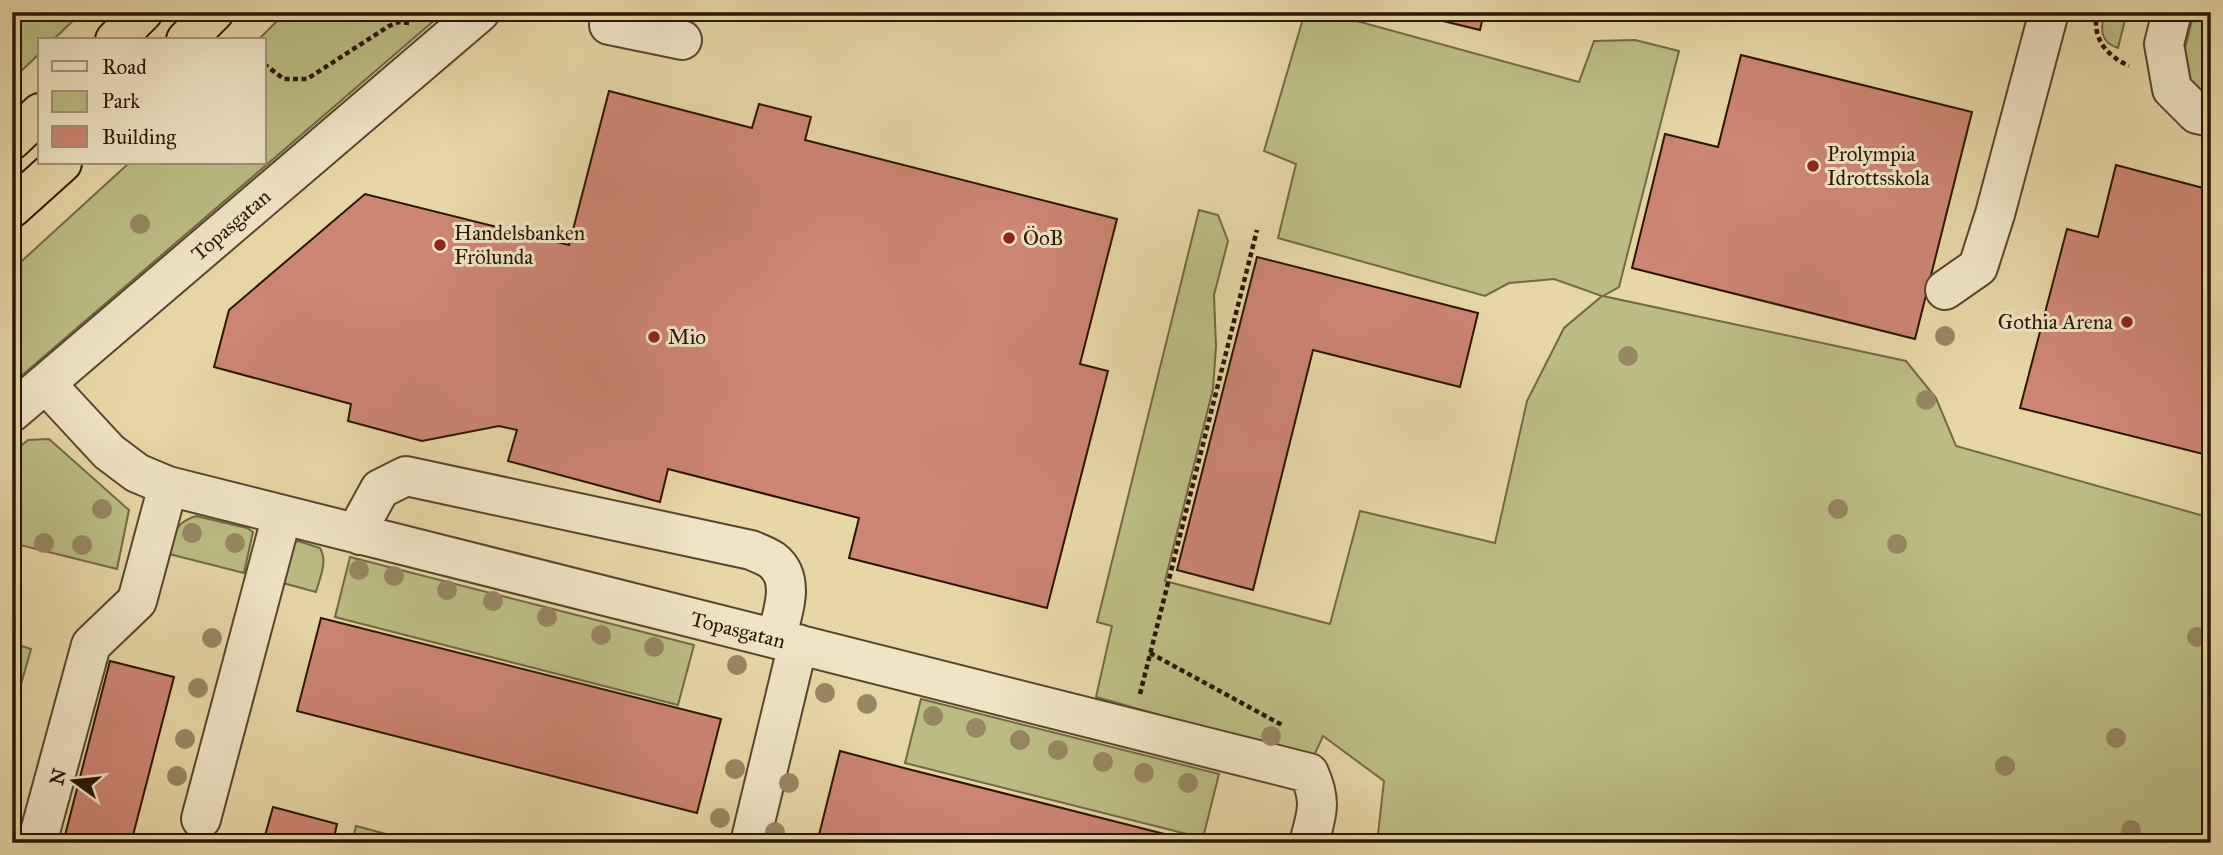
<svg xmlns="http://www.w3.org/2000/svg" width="2223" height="855" viewBox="0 0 2223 855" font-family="'IM FELL Great Primer',serif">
<rect width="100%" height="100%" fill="#e7d6a6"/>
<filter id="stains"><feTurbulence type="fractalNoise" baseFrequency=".00286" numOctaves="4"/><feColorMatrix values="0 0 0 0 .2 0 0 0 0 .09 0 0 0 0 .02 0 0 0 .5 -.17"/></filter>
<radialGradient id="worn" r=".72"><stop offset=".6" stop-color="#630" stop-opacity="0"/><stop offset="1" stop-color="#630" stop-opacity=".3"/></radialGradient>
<!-- green -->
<path fill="#bbbc83" stroke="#726844" stroke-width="2" d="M12 12H82L53 40H40V53L12 80Z
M286 12H444L12 384V270L129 163H264V40H258Z
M1305 12H1324L1579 82 1594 41 1635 40 1679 51 1619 287 1603 296 1906 361 1936 398 1956 446 2211 518V843H1377L1384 781 1323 736 1313 758 1096 697 1112 626 1097 622 1199 210 1218 215 1228 241 1214 295 1216 346 1213 389 1165 581 1330 624 1360 511 1495 543 1527 401 1564 328 1602 296 1554 279 1509 283 1485 296 1278 238 1296 164 1264 151Z
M2104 12H2127L2118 48C2099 42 2101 29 2104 12Z
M2194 12H2211V98L2202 96 2189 86 2183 56Z
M49 439 129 510 117 569 12 543V453L28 440Z
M196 516 247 528 253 532 244 573 169 554C175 533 174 523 196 516Z
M298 541 320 548C328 562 320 577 316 592L279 582 292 543Z
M350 557 694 645 678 705 335 617Z
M12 643 31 649 12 716Z
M921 699 1219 774 1203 838 905 763Z
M356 826 420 843H352Z"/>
<!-- building -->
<path fill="#cd8574" stroke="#291505" stroke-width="2" d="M1406 12H1484L1480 30Z
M1741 55 1972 112 1915 339 1632 268 1665 134 1718 147Z
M609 91 752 128 759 104 811 117 805 140 1117 219 1080 364 1108 371 1047 608 849 558 859 518 668 469 660 502 508 461 517 430 499 426 422 441 348 421 351 404 214 367 229 310 365 194 569 245Z
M2116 165 2207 189 2211 174V456L2020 408 2067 229 2098 237Z
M1257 257 1478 313 1460 387 1313 350 1253 590 1177 570Z
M321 618 721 719 697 813 297 711Z
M110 661 174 677 131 843H63Z
M840 751 904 768 1200 843H817Z
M273 807 337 824 333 843H263Z"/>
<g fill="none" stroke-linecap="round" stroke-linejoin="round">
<defs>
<path id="minor" d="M615 12 609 25 682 40
M2172 12 2164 44 2172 89 2197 114 2211 117
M1945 290 1978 267 1995 214 2049 12
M46 384 109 452 137 473 168 486 1309 773C1322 802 1317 813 1309 843
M12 412 480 12
M360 535 364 518 380 489 406 476 751 550C758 553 766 556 772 560 797 579 782 614 776 639
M201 819 282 515
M37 843 91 645 137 601 168 486
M750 843 798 644"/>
<path id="highway" d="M115 40 143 12
M186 40 214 12
M12 140 40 113
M12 208 62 163"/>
</defs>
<!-- minor casing -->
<use href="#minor" stroke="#58452d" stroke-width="42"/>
<!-- highway casing -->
<use href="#highway" stroke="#291505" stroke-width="42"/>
<!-- path -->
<path stroke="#291505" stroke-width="4.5" stroke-dasharray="5 3.5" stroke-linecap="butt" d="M2097 12C2092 39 2106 55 2129 66
M264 64 284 79H307L389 26 399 22 409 23
M1150 653 1282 725
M1140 694 1257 230"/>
<!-- minor -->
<use href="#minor" stroke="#efe4c5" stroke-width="38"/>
<!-- highway -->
<use href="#highway" stroke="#e7d6a6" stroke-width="38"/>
</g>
<!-- trees -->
<g fill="#978762">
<circle cx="140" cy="224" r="10"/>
<circle cx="1945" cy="336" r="10"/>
<circle cx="1628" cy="356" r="10"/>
<circle cx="1926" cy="400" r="10"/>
<circle cx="102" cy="509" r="10"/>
<circle cx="1838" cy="509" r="10"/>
<circle cx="192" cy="533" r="10"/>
<circle cx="44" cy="543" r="10"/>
<circle cx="235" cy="543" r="10"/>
<circle cx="1897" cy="544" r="10"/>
<circle cx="82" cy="545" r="10"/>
<circle cx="359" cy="570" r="10"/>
<circle cx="394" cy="576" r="10"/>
<circle cx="447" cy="590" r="10"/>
<circle cx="493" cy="601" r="10"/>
<circle cx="547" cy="617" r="10"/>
<circle cx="601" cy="635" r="10"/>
<circle cx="2197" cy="637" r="10"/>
<circle cx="212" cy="638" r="10"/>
<circle cx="654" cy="647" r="10"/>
<circle cx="737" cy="665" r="10"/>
<circle cx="198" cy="688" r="10"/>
<circle cx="825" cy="693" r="10"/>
<circle cx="867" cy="704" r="10"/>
<circle cx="933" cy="716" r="10"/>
<circle cx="976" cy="728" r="10"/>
<circle cx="1271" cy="736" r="10"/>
<circle cx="2116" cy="738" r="10"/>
<circle cx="185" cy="739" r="10"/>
<circle cx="1020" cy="740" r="10"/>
<circle cx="1058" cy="750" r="10"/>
<circle cx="1103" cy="762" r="10"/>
<circle cx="2005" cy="766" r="10"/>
<circle cx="735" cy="769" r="10"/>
<circle cx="1144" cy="773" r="10"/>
<circle cx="177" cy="776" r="10"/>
<circle cx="789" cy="783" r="10"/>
<circle cx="1188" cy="783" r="10"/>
<circle cx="720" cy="818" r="10"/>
<circle cx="2131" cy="830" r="10"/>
<circle cx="775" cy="832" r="10"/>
</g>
<!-- markers -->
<g fill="#8f2418" stroke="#efe4c5" stroke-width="2.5">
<circle cx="1813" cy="166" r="7"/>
<circle cx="1009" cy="238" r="7"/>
<circle cx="440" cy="245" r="7"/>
<circle cx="2127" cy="322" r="7"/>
<circle cx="654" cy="337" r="7"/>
</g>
<g text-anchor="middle" stroke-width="6" stroke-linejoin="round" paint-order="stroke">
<!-- poi labels -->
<g font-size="21" fill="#291505" stroke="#efe4c5" text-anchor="start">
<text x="1827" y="161">Prolympia<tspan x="1827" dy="24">Idrottsskola</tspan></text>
<text x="454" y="240">Handelsbanken<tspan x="454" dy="24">Frölunda</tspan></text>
<text x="1023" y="245">ÖoB</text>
<text x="2113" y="329" text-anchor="end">Gothia Arena</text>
<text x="668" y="344">Mio</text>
</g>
<!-- street labels -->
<g font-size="21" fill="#291505" stroke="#efe4c5">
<text transform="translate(231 225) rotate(-41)" y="7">Topasgatan</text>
<text transform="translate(738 630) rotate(14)" y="7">Topasgatan</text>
</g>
</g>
<!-- margin -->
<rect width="2223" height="855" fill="none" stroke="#e7d6a6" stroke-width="42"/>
<rect x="14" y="14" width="2195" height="827" fill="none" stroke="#291505" stroke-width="3.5"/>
<rect x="21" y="21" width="2181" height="813" fill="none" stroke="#291505" stroke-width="2"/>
<!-- legend -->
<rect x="38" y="38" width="228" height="126" fill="#efe4c5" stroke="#a09178" stroke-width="2"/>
<rect x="52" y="61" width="35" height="10" fill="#efe4c5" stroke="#a09178" stroke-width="2"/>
<text x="102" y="74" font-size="21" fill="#291505">Road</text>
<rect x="52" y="91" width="35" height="21" fill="#bbbc83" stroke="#a09178" stroke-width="2"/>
<text x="102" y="108" font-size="21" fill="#291505">Park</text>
<rect x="52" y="126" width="35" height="21" fill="#cd8574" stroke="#a09178" stroke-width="2"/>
<text x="102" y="144" font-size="21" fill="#291505">Building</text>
<!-- north arrow -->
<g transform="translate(74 781) rotate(285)" stroke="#efe4c5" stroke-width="5" paint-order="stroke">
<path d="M0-5L12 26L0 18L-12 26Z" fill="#291505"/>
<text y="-10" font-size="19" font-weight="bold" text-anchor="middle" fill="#291505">N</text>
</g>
<rect width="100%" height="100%" filter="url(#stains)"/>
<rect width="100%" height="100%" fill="url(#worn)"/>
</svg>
